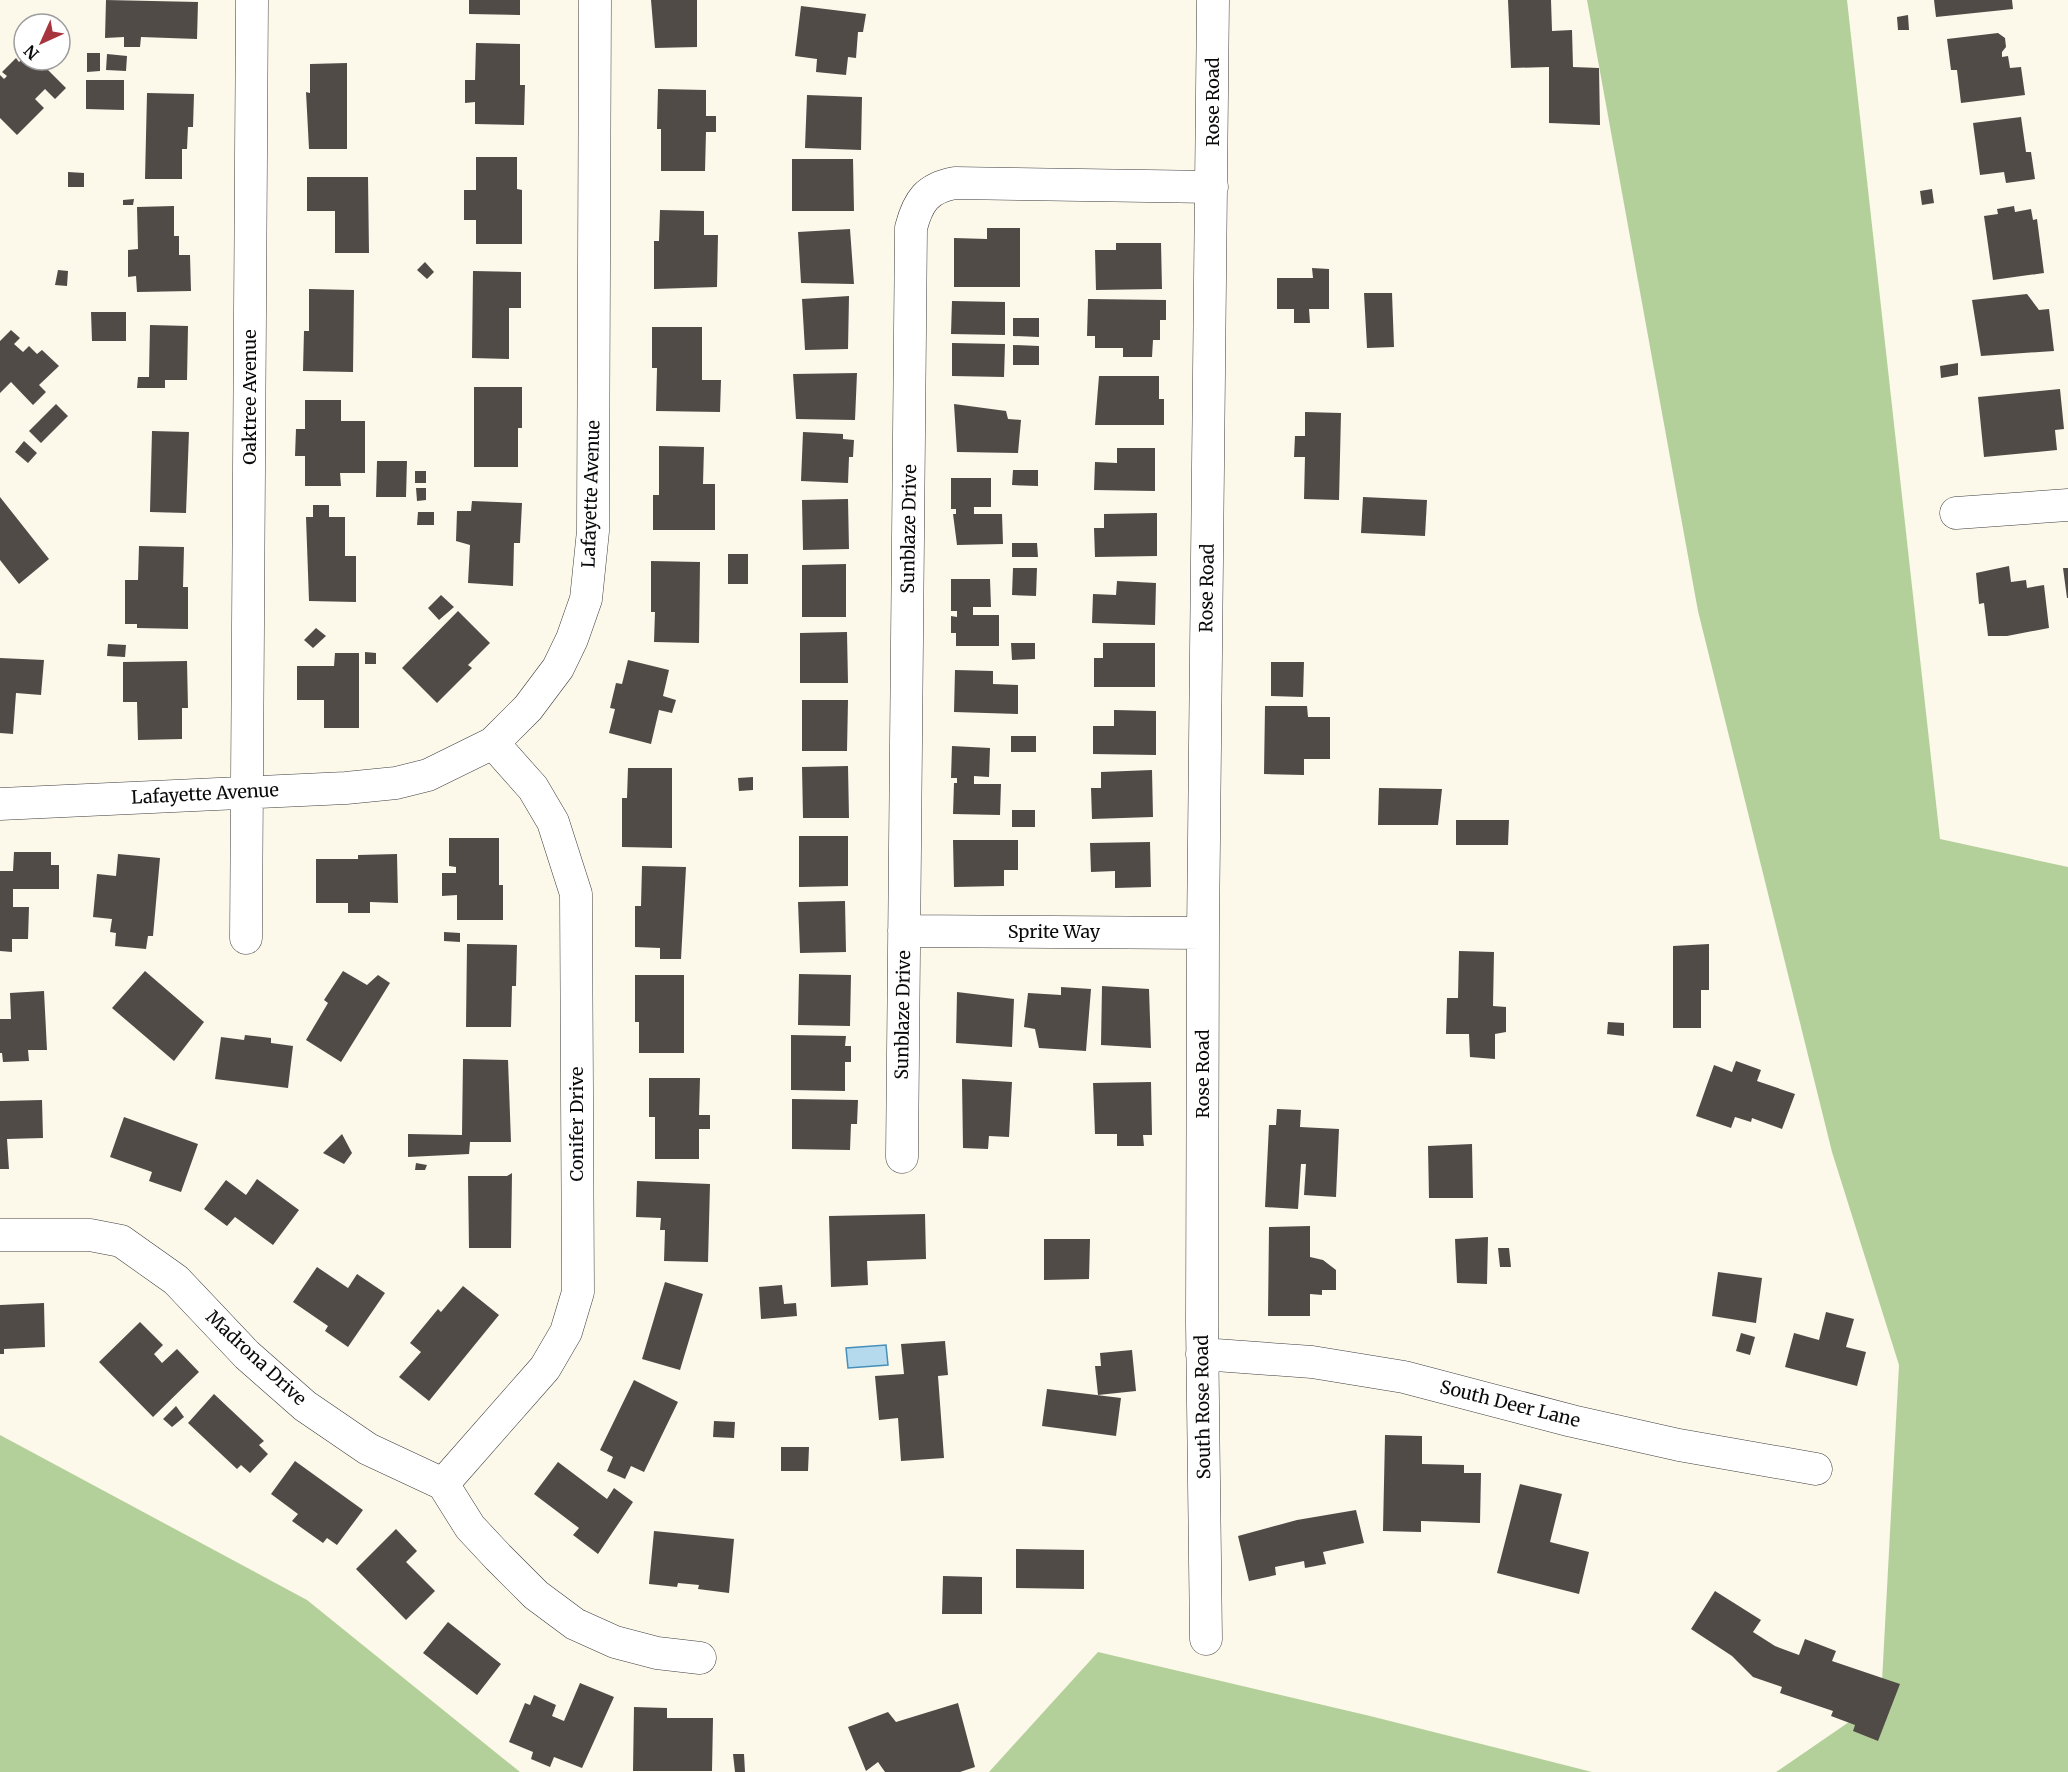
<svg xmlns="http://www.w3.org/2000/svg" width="2068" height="1772" viewBox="0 0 2068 1772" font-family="Merriweather,serif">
<rect width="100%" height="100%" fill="#fcf8ea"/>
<!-- forest -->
<path fill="#b4d09a" d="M1587 0H1847L1940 839 2068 867V1772H1776L1881 1700 1899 1365 1832 1152 1698 611Z
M0 1435 307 1600 520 1772H0Z
M1098 1652 1370 1716 1592 1772H989Z"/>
<!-- water -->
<path fill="#b5daed" stroke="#458fbb" stroke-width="1.5" d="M886 1345 888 1365 848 1368 846 1348Z"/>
<!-- building -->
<path fill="#514b48" d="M106 0 198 2 197 39 141 37 140 47H124V37L105 38Z
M469 0H520V15L469 14Z
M651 0H697V47L655 48Z
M1508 0H1551L1552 31 1572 30 1573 67 1599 68 1600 125 1549 123V67L1511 68Z
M1934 0H2012L2013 9 1936 17Z
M801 6 866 14 863 32H858L856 58 848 57 846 75 816 72 817 59 795 56Z
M1908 15 1909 30H1898L1897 17Z
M1998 33 2005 38 2006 47 2002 52V57L2008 56 2010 68 2021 67 2025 95 1961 103 1957 70H1951L1947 39Z
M476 43 520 44V85H525L524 125 475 124V102L465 103V80H475Z
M87 53H100V71L87 72Z
M107 54 127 56 126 71 106 70Z
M24 57V60H38L66 88 55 99 45 89 35 99 44 108 17 135 0 118V75L4 79 7 76 2 72 16 58 19 62Z
M347 63V149H309L306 92 310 93V64Z
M86 80H124V110L86 109Z
M658 89 706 90V116H716V132H706L705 171H661V129H657Z
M147 93 194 94 193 127H188L187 149H182V179H145Z
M807 95 862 97 861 150 805 148Z
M2021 117 2026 152H2031L2035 179 2006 183 2004 172 1980 175 1973 123Z
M476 157H517V189L522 190V244H476V220H464V190H476Z
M792 159H853L854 211H792Z
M68 172 84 173V187H68Z
M307 177H368L369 253H335V211H307Z
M1932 189 1934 203 1922 205 1920 191Z
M134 199 133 205H123V200Z
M174 206V236H179V255H190L191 291 137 292 136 276 128 277V250L138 249 137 207Z
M2014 206 2015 212 2031 209 2033 220 2037 219 2044 273 1993 280 1984 216 1998 214 1997 209Z
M660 210 704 211V235H718L717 287 654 289V241H659Z
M987 228H1020V287H954V238L987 239Z
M850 229 854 284 801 283 798 232Z
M1116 243H1161L1162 289 1096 290 1095 250H1116Z
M425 262 434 272 427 279 417 270Z
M1312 268 1329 269V309H1309L1310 323H1294V309H1277V278H1313Z
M58 270 68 271 67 286 55 285Z
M473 271 521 272V308H509V359L472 358Z
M309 289 354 290 353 372 303 371 304 331H309Z
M1364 293H1392L1394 347 1367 348Z
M2027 294 2039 310 2049 309 2054 351 1981 356 1972 300Z
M849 296 848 349 805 350 802 299Z
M1088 299 1166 300V320H1160V340H1153L1152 357H1123V348H1095V336H1087Z
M952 301 1005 302V335L951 334Z
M91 312H126V341H92Z
M1013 318H1039V337L1013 336Z
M150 325 188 326 187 380H165V388H137L138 377H149Z
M652 327H702V380H721L720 412 656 411 657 368H652Z
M11 330 20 338 14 344 23 352 29 346 37 354 42 350 59 366 39 385 46 392 33 405 11 382 0 393V341Z
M952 343 1005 344 1004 377 952 376Z
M1013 345 1039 346V365H1013Z
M1958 363V375L1941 378 1940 366Z
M857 373 855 420 796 419 793 374Z
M1099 376H1159V399H1164V425H1095Z
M474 387H522V428H518V467H474Z
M2060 389 2064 429 2055 430 2057 450 1984 457 1978 397Z
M305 400H341V421H365V473H340L341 486H305V456H295L296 429H305Z
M56 404 68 416 41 443 29 431Z
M954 404 1006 411 1008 419 1021 420 1018 453 957 452Z
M1305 412 1341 413 1339 500 1304 499 1305 457H1294L1295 436H1305Z
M152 431 189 432 186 513 150 512Z
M803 432 843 434V439L854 440 853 457H849L848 483 801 481Z
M24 441 37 453 28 463 15 452Z
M659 446 704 447 703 484H715V530H653V495H659Z
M1117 448H1155V491L1094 490 1095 462 1117 463Z
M377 461H407L406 497H376Z
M1013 470H1038V486L1012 485Z
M415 471H426V483H415Z
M951 478H991V507H974V514H1002L1003 544 957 545 953 514H956V509H951Z
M416 488H426V500L417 501Z
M0 497 49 559 19 584 0 560Z
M1363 497 1427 500 1425 536 1361 533Z
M848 499 849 549 803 550 802 500Z
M472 501 522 503 520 543H514L513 586 468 583 470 545 456 541 457 511H471Z
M313 505H329V517H345V556H356V602L309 601 306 517H313Z
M418 512H434V525H417Z
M1157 513V556L1095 557 1094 528H1104V514Z
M1012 543H1037L1038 557H1012Z
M139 546 184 547 183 587H188V629L137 628V624H125V580H138Z
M728 554H748V584H728Z
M651 561 700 562 699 643 654 642 655 612H651Z
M846 564V617H802V565Z
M2009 566 2011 582 2026 580 2027 588 2044 585 2049 628 2007 636H1988L1984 603 1979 604 1976 573Z
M1013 568H1037L1036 596 1012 595Z
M2063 568H2068V598H2067Z
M951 579H990L991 607H973V615H999V646H956V633H951V616L957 617V611H951Z
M1117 581 1156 583 1155 625 1092 623 1093 594 1116 595Z
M441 595 454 607 439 620 428 608Z
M458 611 490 643 468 665 472 668 437 703 402 668Z
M316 628 326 636 313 648 304 640Z
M847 632 848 683H800V633Z
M1011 643H1035V659L1012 660Z
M1103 643H1155V687H1094V658H1103Z
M108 644 126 645 125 657 107 656Z
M365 652 376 653V664H365Z
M335 653H359V728H324V700H297V666H334Z
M0 658 44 660 41 695 16 693 13 734 0 733Z
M628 660 669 670 663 696 676 700 672 713 659 710 651 744 609 733 615 709 610 708 616 683 622 684Z
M187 661 188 708H182V739L138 740 137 702H123V662Z
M1271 662H1304L1303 697 1271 696Z
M955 670 993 671V684L1018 685V714L954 712Z
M802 700H848L847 751H802Z
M1265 706H1307L1308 717H1330V759H1304V775L1264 774Z
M1114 710 1156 711V755L1093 754V726H1114Z
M1011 736H1036V752H1011Z
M952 746 990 748 989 777 974 776V784H1001L1000 815 953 814 954 783H957V778H951Z
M848 766 849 818H803L802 767Z
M628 768H672V848L622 847V798H627Z
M1152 770 1153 817 1092 819 1091 788H1101V772Z
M753 777V790L739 791 738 778Z
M1379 788 1442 789 1438 825H1378Z
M1012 810H1035V827H1012Z
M1456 820H1509L1508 845H1456Z
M799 836H848V886L799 887Z
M449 838H499V885H503V920H457V895L442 896V873H456V867L449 866Z
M953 840H1018V870H1004V886L954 887Z
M1150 842 1151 887 1115 888V871L1091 872 1090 843Z
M14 852H51V865H59V889H13V907H29L28 939H12V952L0 951V871H13Z
M118 854 160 858 153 936H148L146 949 115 946 116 933 110 932 112 919 93 917 97 874 116 876Z
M397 854 398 903 370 902V913H348V903H316V859H358V855Z
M642 866 686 867 681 959H660V948L635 947V906H641Z
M845 901 846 952 800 953 798 902Z
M444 932 460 933V942L444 941Z
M467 944 517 945 516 986H512L511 1027H466Z
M1709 944V990H1701V1028H1673V946Z
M1459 951 1494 952 1493 1006 1506 1007V1032L1495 1034V1059L1470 1057 1469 1034H1446L1447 998H1458Z
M145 971 204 1022 174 1061 112 1008Z
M343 971 367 985 378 975 390 983 341 1062 306 1040 328 1003 324 1000Z
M799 974 851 975 850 1026 798 1025Z
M635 975H684V1053H639V1022H635Z
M1102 986 1149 989 1151 1048 1101 1045Z
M1061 987 1091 989 1086 1051 1039 1048 1035 1029 1024 1027 1028 993 1061 995Z
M44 991 47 1050H28L29 1061 3 1062 2 1053H0V1019H11L10 993Z
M957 992 1014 999 1012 1047 956 1043Z
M1608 1022 1624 1023V1036L1607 1034Z
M245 1035 271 1038V1043L293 1046 288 1088 215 1079 221 1037 244 1040Z
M791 1035 846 1036 845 1046H851V1062H845V1091L791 1090Z
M463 1059 508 1060 511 1142H470L469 1154 408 1157V1134L462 1135Z
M1736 1061 1761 1070 1757 1081 1795 1094 1782 1129 1752 1118 1751 1122 1735 1117 1731 1128 1696 1116 1714 1065 1732 1072Z
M649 1078H700L699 1115H710V1129H699V1159H655V1117H649Z
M962 1079 1012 1082 1009 1137 989 1136 988 1149 963 1148Z
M1151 1082 1152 1135H1143L1144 1146H1117V1134H1095L1093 1083Z
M792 1099 858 1100 857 1124H851L850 1150 792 1149Z
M42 1100 43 1138 7 1139 9 1169H0V1101Z
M1277 1109 1301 1110 1300 1127 1339 1129 1336 1197 1304 1195 1306 1164H1301L1298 1209 1265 1207 1269 1125H1276Z
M124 1117 198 1144 181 1192 149 1181 152 1172 110 1157Z
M342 1134 352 1153 344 1164 323 1153Z
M1472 1144 1473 1198H1429L1428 1146Z
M416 1163 427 1165 425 1170H415Z
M512 1173 511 1248H469L468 1176H507Z
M257 1179 299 1210 273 1245 235 1217 227 1226 204 1209 226 1180 246 1195Z
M637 1181 710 1184 708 1262 664 1261 665 1230H660L661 1218 636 1217Z
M925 1214 926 1259 867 1261 868 1285 831 1287 829 1216Z
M1310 1226V1257L1323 1260 1336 1270V1290H1322V1295L1310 1294V1316H1268L1269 1227Z
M1488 1237 1487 1284 1457 1283 1455 1239Z
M1044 1239H1090L1089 1279 1044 1280Z
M1498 1248H1509L1511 1267H1500Z
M317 1267 348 1288 357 1274 385 1293 348 1347 325 1331 328 1326 293 1302Z
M1718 1272 1762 1278 1756 1323 1712 1316Z
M665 1282 703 1294 680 1370 642 1359Z
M782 1285 784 1304 796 1303 797 1316 761 1319 759 1287Z
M463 1286 499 1315 429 1401 399 1377 421 1352 410 1343 438 1309 441 1312Z
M44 1303 45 1347 4 1349V1354H0V1305Z
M1826 1312 1854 1319 1846 1347 1866 1352 1857 1386 1785 1367 1794 1333 1819 1340Z
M140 1322 163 1345 154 1354 162 1363 177 1349 199 1372 153 1417 99 1362Z
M1741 1333 1755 1337 1750 1355 1736 1351Z
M945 1341 948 1375 938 1376 944 1458 901 1461 898 1418 879 1420 875 1376 904 1374 901 1344Z
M1132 1350 1136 1391 1098 1395 1095 1366H1101L1100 1353Z
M634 1380 678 1402 644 1472 631 1466 625 1479 607 1471 613 1457 600 1450Z
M1047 1389 1121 1398 1116 1436 1042 1426Z
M214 1394 264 1441 259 1445 268 1454 250 1473 241 1465 237 1469 188 1423Z
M176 1406 184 1417 172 1427 163 1419Z
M714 1421 735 1422 734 1438 713 1437Z
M1385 1435 1422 1436V1464L1464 1465V1473H1481L1480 1523 1421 1521V1532L1383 1531Z
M781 1447H809L808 1471H781Z
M295 1461 363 1510 337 1545 327 1538 323 1543 292 1521 298 1514 271 1494Z
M558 1462 607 1499 614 1488 633 1502 598 1554 573 1535 579 1528 534 1494Z
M1520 1484 1562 1494 1550 1542 1589 1552 1579 1594 1497 1573Z
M1356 1510 1364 1543 1323 1552 1326 1564 1305 1568 1304 1561 1275 1567 1276 1575 1249 1581 1238 1536 1297 1520Z
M396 1529 417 1551 406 1562 435 1591 406 1620 356 1569Z
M654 1531 734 1539 729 1593 698 1589 699 1585 678 1583 677 1587 649 1584Z
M1016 1549 1084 1550V1589L1016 1588Z
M943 1576 982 1577V1614H942Z
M1715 1591 1761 1620 1753 1632 1775 1646 1799 1655 1805 1639 1836 1651 1832 1661 1900 1684 1878 1741 1853 1731 1855 1725 1831 1716 1833 1711 1780 1693 1782 1687 1753 1677 1732 1656 1691 1629Z
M448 1622 501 1664 477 1695 423 1653Z
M580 1683 614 1697 582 1768 554 1757 550 1767 531 1759 533 1752 509 1742 525 1703 530 1705 534 1695 556 1705 552 1716 564 1721Z
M958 1703 975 1767 960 1772H885L878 1762 866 1771 848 1727 888 1712 896 1722Z
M634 1707 667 1708V1718H713L712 1771H633Z
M733 1754H744L745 1772H735Z"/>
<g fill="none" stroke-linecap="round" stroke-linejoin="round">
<defs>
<path id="street" d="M1956 513 2068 505
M0 804 346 788 396 783 428 775 493 743 528 708 558 668 572 639 586 599 593 531 595 0
M904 931 1203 933
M246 938 252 0
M902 1157 911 228C918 201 927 188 955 183L1212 187
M0 1235H90L121 1241 176 1280 247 1355 305 1406 368 1449 443 1484 470 1527 498 1557 536 1595 575 1624 615 1642 657 1653 700 1658
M1202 1354 1312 1362 1404 1377 1572 1421 1679 1445 1816 1469
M443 1484 545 1368 566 1332 578 1292 576 894 553 822 533 788 493 743
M1206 1639 1202 1323 1203 933 1213 0"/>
</defs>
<!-- street casing -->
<use href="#street" stroke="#3d3d3d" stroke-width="33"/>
<!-- street -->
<use href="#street" stroke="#fff" stroke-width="32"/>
</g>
<g text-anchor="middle" stroke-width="6" stroke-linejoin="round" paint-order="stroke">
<!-- street labels -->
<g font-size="18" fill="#0a0a0a" stroke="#fff">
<text transform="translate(1213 102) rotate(-90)" y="6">Rose Road</text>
<text transform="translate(250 397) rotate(-90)" y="6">Oaktree Avenue</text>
<text transform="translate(591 494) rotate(-88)" y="6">Lafayette Avenue</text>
<text transform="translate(909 529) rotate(-89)" y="6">Sunblaze Drive</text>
<text transform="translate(1207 588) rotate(-89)" y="6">Rose Road</text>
<text transform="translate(205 794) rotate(-3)" y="6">Lafayette Avenue</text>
<text x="1054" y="938">Sprite Way</text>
<text transform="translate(903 1015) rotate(-89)" y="6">Sunblaze Drive</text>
<text transform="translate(1203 1074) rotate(-90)" y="6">Rose Road</text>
<text transform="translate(577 1124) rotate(-90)" y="6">Conifer Drive</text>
<text transform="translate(256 1358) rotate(43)" y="6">Madrona Drive</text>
<text transform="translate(1510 1404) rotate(14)" y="6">South Deer Lane</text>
<text transform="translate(1203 1407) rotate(-91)" y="6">South Rose Road</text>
</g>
</g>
<!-- north arrow -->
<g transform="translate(42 42) rotate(225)"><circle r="28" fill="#ffffff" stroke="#9d9d9d" stroke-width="1.5"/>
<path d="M0-4.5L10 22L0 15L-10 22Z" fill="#a7353d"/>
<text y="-9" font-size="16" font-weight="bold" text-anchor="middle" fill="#0a0a0a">N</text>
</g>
</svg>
